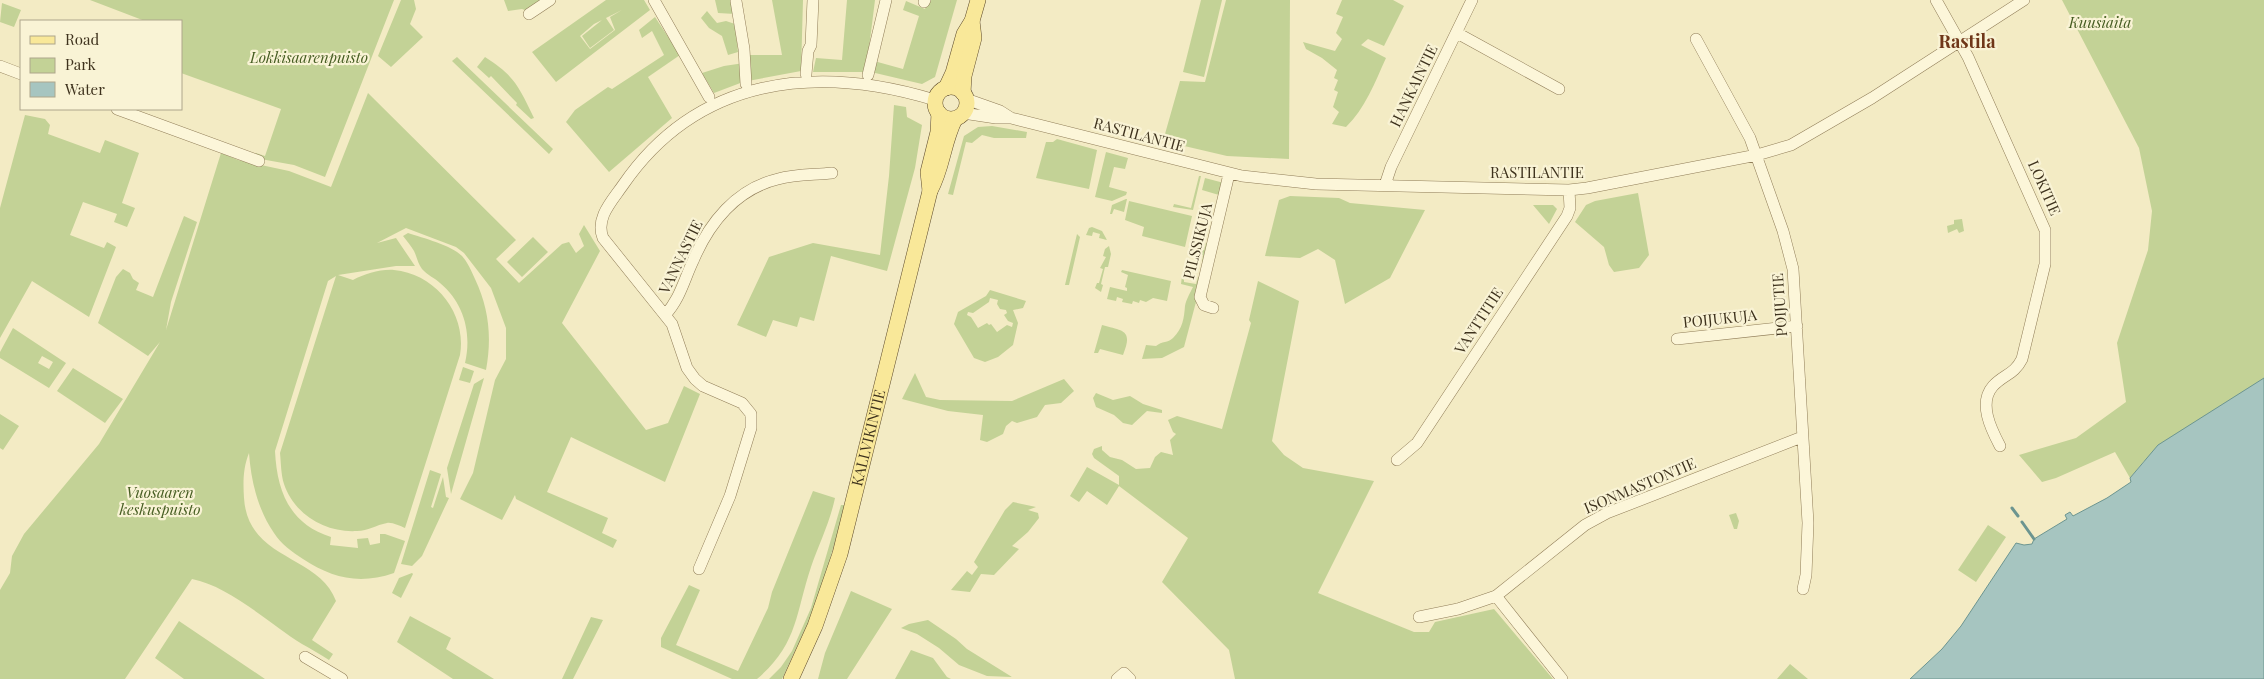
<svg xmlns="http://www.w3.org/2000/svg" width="2264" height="679" viewBox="0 0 2264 679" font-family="'Playfair Display',serif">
<rect width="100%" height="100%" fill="#f3ebc4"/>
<!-- green -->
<path fill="#c3d296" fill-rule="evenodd" d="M90 0H394L325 177 294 165 255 158 256 153 265 156 281 109 181 73V21H145Z
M401 0H414L416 9 410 24 423 37 391 67 378 56Z
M504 0H542L530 12 522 9 508 11Z
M606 0H644L650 10 556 82 532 52ZM622 10 610 17 615 30 590 49 580 36 594 24 602 20 582 36 590 48 614 30 606 18Z
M715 0H732L735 14 718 13Z
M772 0H803L801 71 748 81 750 55H782Z
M847 0H875L866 72H813L816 58 842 60Z
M929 0H957L935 77 922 84 871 72 874 61 903 69 919 16 903 10 906 1 925 9Z
M1201 0H1222L1204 77 1183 72Z
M1226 0H1290L1289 159 1227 156 1163 141 1180 81 1205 82Z
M1342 0H1393L1404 6 1384 46 1368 39 1361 45 1386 58C1375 82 1365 109 1346 127L1332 124 1339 112 1333 107 1338 92 1334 90 1338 80 1334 78 1337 70 1322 58 1306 49 1303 42 1335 51 1342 39 1336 33 1343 17 1336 14Z
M2062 0H2264V415L2144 461 2130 478 2115 452 2056 478 2042 482 2019 455 2076 438 2126 402 2117 343 2148 250 2152 211 2139 148Z
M2 3 21 10 14 27 0 22Z
M707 11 717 23 726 21 735 24 738 52 728 55 722 36 709 28 701 18Z
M655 17 680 55 648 77 672 118 609 172 566 122 575 110 608 87 612 89 664 55 652 31 642 38 639 30Z
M457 57 553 149 549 154 452 61Z
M485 57C515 76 519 87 534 118L531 119 516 105 517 103 491 76 489 78 477 67Z
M744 63 743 82 714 93 702 73 724 66Z
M368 93 516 240 496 259 519 283 562 244 569 242 576 253 584 246 579 234 584 225 600 251 562 323 646 430 668 423 684 386 700 394 665 482 571 437 547 492 608 518 602 533 617 540 613 548 516 499 515 495 502 520 460 499 473 473 495 380 506 359V328L491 288 464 253 456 247 406 228 377 243 396 238 415 266H396L338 275 353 280C365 274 380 269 394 270 436 274 467 314 460 355L405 528C400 526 392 522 387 523 376 525 368 531 357 531 325 533 294 514 284 484 281 475 281 463 280 453L336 276 328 281 275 451C277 492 290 524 331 537L330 545 358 548 357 539 368 538 370 545 380 543V534H385L405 541 394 573C359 585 332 578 303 559 292 552 281 544 274 533 258 510 251 481 249 453 243 468 243 482 244 498 248 561 319 554 336 601L312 640 333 654 329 660C320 654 311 649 302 644 270 624 229 586 192 579L125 679H0V590L10 573 12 556 24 534 99 444 160 342 148 356 98 323 116 277 123 269 130 273 133 279 139 283 136 290 153 297 184 216 197 222 171 302 166 330 221 153 238 160 289 171 331 187Z
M894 105 906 107 907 117 922 125 915 168 887 271 831 256 814 321 800 317 797 327 773 320 766 337 737 325 769 257 813 243 880 255 889 176Z
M25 115 45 119 50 125 48 134 100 153 105 140 139 153 122 203 135 208 127 227 114 222 117 214 83 202 70 235 104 248 107 242 116 247 89 317 32 281 0 338V208Z
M992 126 1027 132 1026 138H994L982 135 972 143 966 142 953 195 948 194 964 136 978 127Z
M1057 139 1097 150 1089 189 1036 178 1046 142H1053Z
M1106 152 1128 158 1125 169 1114 167 1109 187 1127 192 1126 195 1112 201 1095 197Z
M1199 176H1201L1193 210 1173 207 1174 204 1191 208Z
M1205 178 1224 183 1219 195 1202 190Z
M1638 193 1649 255 1639 268 1614 272 1609 265 1604 247 1575 222 1586 205 1595 201Z
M1290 196 1339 198 1350 203 1425 210 1390 278 1345 304 1335 260 1318 249 1300 258 1265 256 1279 200Z
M1126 199H1127L1124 212 1114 209 1112 214H1110L1112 205Z
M1129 201 1192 216 1185 247 1142 236 1144 227 1125 220Z
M1533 205H1553L1557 209 1549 224Z
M1962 219 1964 231 1959 233 1957 229 1948 233 1947 226 1954 224V220Z
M1092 227 1102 231 1107 240 1099 238 1100 234 1093 232 1092 236 1086 235 1089 228Z
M408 233C423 238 451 245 462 256 467 261 472 272 475 279 489 309 492 337 486 370L465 363C472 333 464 303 440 283 435 278 427 275 422 269 418 264 417 257 414 251 411 246 407 241 403 236Z
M1077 234 1080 237 1069 285H1065Z
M533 237 548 252 522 277 507 262Z
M1206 243 1209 244 1204 262H1202L1203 255 1188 252 1189 247 1204 250Z
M1109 246 1111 254 1108 267H1105L1101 284 1103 285 1101 292 1095 288 1097 283H1099L1103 269 1100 268 1106 257 1103 256 1105 249Z
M1122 270 1171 281 1167 301 1153 298 1146 302 1140 300 1139 303 1133 301 1132 304 1122 302 1123 299 1117 297 1116 301 1107 299 1110 287 1127 291V288L1125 287 1128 275 1121 272Z
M1182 276 1184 277V282L1196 284 1198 277 1200 278 1196 302 1184 347 1162 358 1142 359 1146 345 1156 346C1162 341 1168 343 1173 338 1183 328 1184 318 1185 306 1186 300 1190 293 1193 287L1181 284Z
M1258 281 1299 301 1272 441 1284 455 1303 468 1374 481 1318 593 1414 632H1429L1435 622 1494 609 1553 679H1235L1229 650 1162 582 1188 538 1119 486 1107 505 1087 491 1079 502 1070 496 1087 467 1119 485V476L1094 458 1092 454 1094 449 1102 446V450L1110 457 1122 460 1136 469 1150 468 1155 457 1161 452 1173 455 1170 440 1176 434 1173 432 1168 420 1177 416 1222 429 1251 323 1249 320Z
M990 290 1026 301 1023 308 1013 310 1018 323 1013 345 998 357 985 362 974 358 954 324 958 312 986 296ZM990 298 998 300 997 304 1000 309 1006 310 1007 313 1004 315 1008 321 1013 323 1012 327 1007 325 997 332 991 324 989 325 987 323 978 328 971 317 967 315 968 312 973 313 989 302Z
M1102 325C1124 331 1133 330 1123 355L1100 349 1098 353H1094Z
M13 328 66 363 49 388 0 358V352ZM42 356 53 362 49 369 38 363Z
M463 367 474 371 470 383 459 380Z
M73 368 123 399 105 423 57 391Z
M915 373 926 397 940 400 1012 401 1064 379 1074 391 1061 403 1045 405 1037 417 1017 423 1012 421 1006 426 1003 434 987 442 980 440 983 415 948 411 902 399Z
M484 378 451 494 447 468 474 384Z
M1096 393 1113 400 1130 396 1143 404 1162 410V413L1147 411 1132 425 1123 423 1114 415 1096 407 1093 398Z
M0 414 19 426 3 450 0 448Z
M430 470 441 474 431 507 433 508 443 477 446 497 449 498 422 556 412 566 401 564Z
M813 491 835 498C830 522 819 544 811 567 795 615 798 644 757 679H732L661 647V638L689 585 700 590 676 645 738 671 768 608 772 592Z
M1013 502 1036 507 1028 510 1038 513 1039 518 1028 532 1012 546 1019 549 994 575 981 574 970 592 951 590 967 571 972 575 978 567 974 562 1005 510Z
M841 505H845L844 511 817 603 782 679H769L781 667 792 651 811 608Z
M1736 513 1739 521 1737 529H1734L1729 515Z
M1988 525 2006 537 1976 582 1958 570Z
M412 573 413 574 401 598 392 593 399 578Z
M851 591 892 609 847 679H818L825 653Z
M410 616 451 638 446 649 494 679H453L397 642Z
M591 617 603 620 573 679H562Z
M928 620 956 639 967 649 1012 677 987 676 959 665 939 648 917 634 901 628 909 624Z
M179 621 265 679H184L155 658Z
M911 650 933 658 947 677 951 679H895Z
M1790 664 1808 679H1777Z"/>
<!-- water -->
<path fill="#a6c5c0" stroke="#6c9590" d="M2264 378V679H1910L1942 649 1961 626 2016 543 2024 545 2032 544 2034 539 2067 519 2065 515 2070 512 2073 516 2107 498 2131 482 2130 478 2158 445Z"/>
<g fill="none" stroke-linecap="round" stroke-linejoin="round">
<!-- stream -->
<path stroke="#6c9590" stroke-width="3" d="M2012 508 2018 516
M2022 522 2034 539"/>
<defs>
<path id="minor" d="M654 0 709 97
M1936 0 1968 57 2045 230V264L2022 359C2014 375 2004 374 1993 386 1978 403 1991 429 2000 446
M736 1 744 49 746 84
M924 2 925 0
M529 14 550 0
M1457 33 1559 89
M1696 39 1750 138 1783 231 1793 269 1808 523 1806 575 1803 589
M0 66 21 74
M806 74 808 51 811 45 813 0
M868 75 886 0
M966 99 1000 111 1011 118
M117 109 259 161
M963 113 996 118H1011L1242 176 1316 184 1569 190 1587 188 1757 155 1791 145 1872 98 2024 0
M1385 185 1391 167 1472 0
M1213 308 1204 305 1200 297 1229 174
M665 315C680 299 684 280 693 261 709 223 736 189 778 179 796 174 814 175 832 173
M1677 339 1797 326
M1397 460 1417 443 1567 216 1570 208 1569 190
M699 569 730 496 751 428V414L742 403 703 386 695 379 687 368 672 324 603 238C595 218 612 201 623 185 698 76 817 64 935 100
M1496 596 1562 679
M1419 617 1458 609 1496 596 1585 525 1607 513 1802 437
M305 657 342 679
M1117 679 1124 673 1130 679"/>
<g id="major">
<circle cx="951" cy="103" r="16"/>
<path d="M946 88 953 73 964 34 972 21 978 0"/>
<path d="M963 93 964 76 974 38 972 21"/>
<path d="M930 191 928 172 938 132 939 113"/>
<path id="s1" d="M791 679 815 626 840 554 930 191C943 167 943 143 955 119"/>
</g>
</defs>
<!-- minor casing -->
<use href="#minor" stroke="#907d58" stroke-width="12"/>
<!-- major casing -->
<use href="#major" stroke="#5d4a2c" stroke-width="16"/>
<!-- minor -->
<use href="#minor" stroke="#fcf6d9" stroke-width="11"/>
<!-- major -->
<use href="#major" stroke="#f9e899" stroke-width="15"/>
</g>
<g text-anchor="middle" stroke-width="4.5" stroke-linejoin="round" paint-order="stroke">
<!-- park labels -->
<g font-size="15" font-style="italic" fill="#465d22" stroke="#f9f3d5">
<text x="2100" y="28">Kuusiaita</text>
<text x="309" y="63">Lokkisaarenpuisto</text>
<text x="160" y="498">Vuosaaren<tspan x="160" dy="17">keskuspuisto</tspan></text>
</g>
<!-- street labels -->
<g font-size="15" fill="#3e321d" stroke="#f9f3d5">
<text transform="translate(1414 86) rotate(-64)" y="5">HANKAINTIE</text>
<text transform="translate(1139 135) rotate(15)" y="5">RASTILANTIE</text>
<text x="1537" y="178">RASTILANTIE</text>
<text transform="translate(2044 188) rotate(66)" y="5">LOKITIE</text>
<text transform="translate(1198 241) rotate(-76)" y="5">PILSSIKUJA</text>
<text transform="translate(681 257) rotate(-64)" y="5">VANNASTIE</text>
<text transform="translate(1780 305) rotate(-94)" y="5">POIJUTIE</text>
<text transform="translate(1720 319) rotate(-6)" y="5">POIJUKUJA</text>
<text transform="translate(1479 321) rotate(-57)" y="5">VANTTITIE</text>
<text dy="5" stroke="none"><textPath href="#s1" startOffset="254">KALLVIKINTIE</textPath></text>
<text transform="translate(1640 486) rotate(-23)" y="5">ISONMASTONTIE</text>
</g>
<!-- quarter labels -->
<g font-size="18" font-weight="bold" fill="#6f3618" stroke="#f9f3d5">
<text x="1967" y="48">Rastila</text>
</g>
</g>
<!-- legend -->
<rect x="20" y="20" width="162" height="90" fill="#f9f3d5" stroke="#aea68b"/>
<rect x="30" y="36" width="25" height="8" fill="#f9e899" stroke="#aea68b"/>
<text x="65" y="45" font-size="15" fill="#3e321d">Road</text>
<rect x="30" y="58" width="25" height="15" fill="#c3d296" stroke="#aea68b"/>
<text x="65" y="70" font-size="15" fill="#3e321d">Park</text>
<rect x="30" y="82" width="25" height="15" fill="#a6c5c0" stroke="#aea68b"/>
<text x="65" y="95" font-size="15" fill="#3e321d">Water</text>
</svg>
